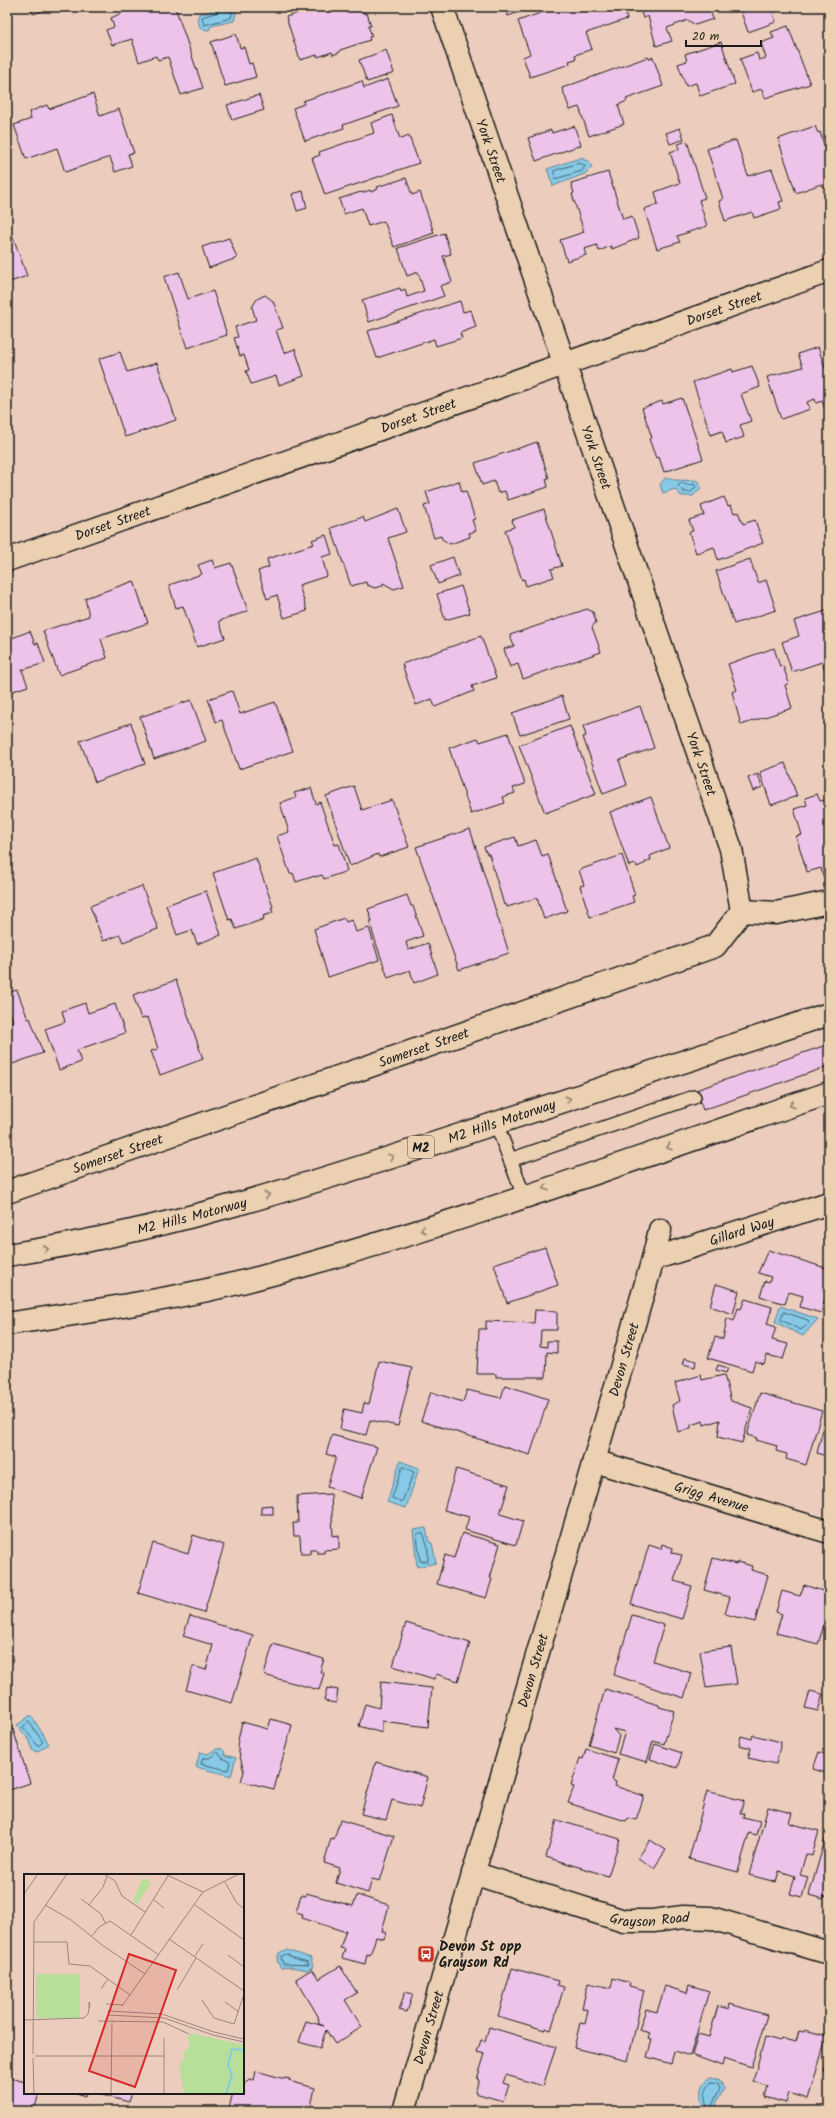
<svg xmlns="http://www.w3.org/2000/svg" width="836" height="2118" viewBox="0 0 836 2118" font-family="Kalam,sans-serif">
<rect width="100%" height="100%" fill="#eccdbd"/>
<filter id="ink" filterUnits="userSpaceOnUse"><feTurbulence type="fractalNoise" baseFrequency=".025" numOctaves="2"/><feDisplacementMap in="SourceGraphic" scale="8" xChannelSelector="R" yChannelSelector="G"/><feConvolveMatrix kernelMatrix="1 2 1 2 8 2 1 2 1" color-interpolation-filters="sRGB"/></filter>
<g filter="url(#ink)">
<!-- water -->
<path fill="#86cae8" stroke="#5c8496" d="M219 7H232L236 13 234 21 211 26 209 30 201 29 197 19 199 14 208 12Z
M583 157 584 160 589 161 592 167 587 171V173L553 186 547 169Z
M665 478H671L674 480C682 480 687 481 695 480L699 482 701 488 693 496H681L675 489 663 493 660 485Z
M780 1306 818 1319 803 1336 775 1322Z
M400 1461 419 1468 406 1508 387 1502Z
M426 1528 429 1542 432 1543 436 1563 417 1567 413 1530Z
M31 1715 49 1744 37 1752 32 1750 30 1741 17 1725Z
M221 1748 225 1752 224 1755 236 1758 231 1776 196 1767 200 1752 208 1754 214 1750Z
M287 1950 311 1958 313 1967 307 1970 291 1967 281 1968 277 1961 279 1953 283 1951Z
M712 2077 720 2080 724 2089 717 2101 716 2109 714 2111H706C697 2102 700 2081 712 2077Z"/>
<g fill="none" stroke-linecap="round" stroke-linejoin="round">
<!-- shore -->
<path stroke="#46626e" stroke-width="1" d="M220 7 218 12 202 17 204 25 231 18 232 14 229 7
M580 163 585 166 582 171 555 179 554 171Z
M682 483 687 485 694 484 696 487 691 492H684L678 486Z
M784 1312 808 1320 809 1323 801 1330 781 1320Z
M404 1467 414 1472 402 1502 392 1498 402 1468Z
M419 1533H423L428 1547V1561H420L417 1535Z
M29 1722 43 1742 38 1746 23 1727Z
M218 1752 222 1758 230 1762 228 1770 201 1764 203 1758H209Z
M287 1954 292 1958 308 1962 309 1965 283 1964 281 1957Z
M712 2082 718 2083 720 2088 710 2110C703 2103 703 2087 712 2082Z"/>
</g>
<!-- building -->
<path fill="#eec3e9" stroke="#1c1c1c" d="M31 7H55L33 14Z
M125 7H175L203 88 181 95 168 57 158 60 156 56 139 62 132 39 112 45 106 30 114 27 111 18 122 13 121 8Z
M317 7H356L358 12 363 10 364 14 367 13 371 26H368L372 36 369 37 370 40 340 50V52L333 55 332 52 318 57 317 55 300 60 286 17Z
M505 7H533L508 16Z
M557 7H623L627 19 586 33 592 49 575 55 576 59 569 61 570 64 530 77 523 57 530 54 518 21Z
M645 7H709L713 19 695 25 688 20 667 28 672 41 656 46 648 16 643 18 640 9Z
M754 7H771L776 22 748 32 741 12Z
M788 26 810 84 765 98 762 89 752 92 740 59 757 53 759 60 766 58 761 43 774 38 771 32Z
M236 34 240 48 244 47 249 64 252 63 256 77 225 86 211 42Z
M721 42 735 84 700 96 696 83 686 86 678 64 687 61 685 54Z
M386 50 394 73 367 82 359 60Z
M648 57 649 59 653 57 663 86 626 99 627 101 618 105 624 124 589 136 579 107 570 110 562 88Z
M388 79 398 106 343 125 344 128 305 141 293 108 304 104 303 101 362 81 364 88Z
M93 94 100 116 119 109 134 153 128 154 132 166 115 172 110 157 65 172 57 148 26 159 14 125 31 119 29 112 47 105 49 109Z
M259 95 264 110 232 120 227 105Z
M392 115 400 139 409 136 419 163 325 195 312 158 320 155 319 152 374 133 371 123Z
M574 126 581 145 536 161 528 138 551 130 552 133Z
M815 126 818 133 820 132 829 160V185L822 187 821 184 796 193 778 139Z
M680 128 684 139 670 144 666 133Z
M736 140 748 176 772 169 783 201 779 202 781 209 754 218 752 212 725 221 719 201 723 199 707 149Z
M687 141 705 198 699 200 707 226 677 236 680 242 657 249 644 209 658 204 655 192 680 183 670 152 679 149 678 144Z
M608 172 623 219 632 216 639 238 612 249 611 246 599 251 597 245 584 249 586 255 567 261 560 240 584 232 572 194 574 193 571 183Z
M406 178 412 195 420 192 434 233 394 247 384 221 368 226 362 208 344 214 339 199 361 192 362 193 370 190 371 192 378 189 377 187Z
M303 191 307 208 297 211 292 194Z
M7 220 27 276 7 283Z
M444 233 451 254 443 256 452 282 440 286 444 296 369 322 362 300 400 288 401 291 405 289 407 297 424 291 418 272 407 276 398 248Z
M229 238 237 258 209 268 202 247Z
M179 272 188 299 213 291 227 335 187 348 164 277Z
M265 295 273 301 283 328 276 330 284 353 295 349 304 376 279 385 276 376 251 384 246 371 249 370 244 355 240 356 234 338 238 337 235 327 256 320 252 307 257 299Z
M460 301 463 312 471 310 476 327 460 333 462 338 436 346 434 339 377 358 368 331Z
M818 347 829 380V413L827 408 825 409 822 401 816 403 815 399 807 402 810 409 781 419 767 377 803 367 798 354Z
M120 352 127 372 157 363 176 420 125 437 99 359Z
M752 366 760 387 741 394 751 421 740 425 744 437 726 443 722 431 711 435 693 382 732 369 733 372Z
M682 398 703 459 664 472 659 457 656 458 649 439 652 438 642 408 662 401 663 404Z
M537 442 549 478 546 479 548 487 508 500 505 491 498 493 494 481 482 485 475 463Z
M459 481 462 492 466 491 475 519 472 520 476 531 469 533 470 537 450 544 442 539 441 536 434 538 424 506 430 504 426 492Z
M724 497 728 506 731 505 734 513 738 512 743 524 755 520 763 543 718 560 714 547 696 553 689 532 693 531 689 520 704 515 701 506Z
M398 509 406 532 388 538 404 586 394 589 383 583 382 586 375 588 367 585 366 582 351 586 331 528 363 517 365 522Z
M544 509 562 566 551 569 554 577 526 586 524 579 522 580 505 530 514 527 512 520Z
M326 535 332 554 322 557 327 576 299 585 307 611 284 618 277 595 267 599 258 571 269 567 267 559 314 544 312 540Z
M453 557 459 576 438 584 431 565Z
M750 559 758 583 766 580 776 610 734 624 716 571Z
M212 560 215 568 231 563 248 611 219 621 225 638 197 647 183 606 176 608 169 585 202 574 198 565Z
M134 581 148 623 101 639 107 658 59 675 43 631 89 616 85 598Z
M461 586 470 613 445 620 437 594Z
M587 609 593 612 596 622 592 627 601 652 523 679 518 664 510 667 504 649 514 646 510 635Z
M829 610V683L822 662 792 672 782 642 799 636 794 621Z
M30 631 35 644 38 643 45 663 22 670 28 686 7 693V640Z
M481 636 496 678 472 686 474 691 435 707 432 699 416 705 402 664Z
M774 648 780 667 783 666 789 683 785 685 792 708 741 725 732 692 737 690 728 664Z
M232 691 240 714 275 702 293 751 239 769 222 720 216 722 208 699Z
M562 696 569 719 520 735 512 713Z
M191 700 206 741 154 759 140 717Z
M640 706 654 748 619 760 627 785 603 794 583 737 586 736 583 726Z
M131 723 145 764 95 782 80 741Z
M570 726 596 794 545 813 519 745Z
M508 733 525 784 513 788 515 793 503 797 505 803 471 814 449 748 478 738 480 742Z
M785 763 797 796 771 805 760 772Z
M758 774 762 787 753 791 748 778Z
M354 786 362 810 392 800 409 847 379 857 378 854 350 866 326 796Z
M311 788 316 804 320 802 335 845 339 844 347 871 324 879 322 875 315 877V876L296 882 293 873 290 874 277 836 289 832 280 803 296 797 294 793Z
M817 794 820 801 829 799V874L823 876 821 868 807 872 796 836 802 835 794 809 807 805 805 798Z
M651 797 669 848 650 856 651 860 646 861V863L637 867 636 864 629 866 610 812Z
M470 829 509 953 459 970 416 847Z
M515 837 518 846 536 840 542 856 548 854 567 911 544 919 537 898 507 907 506 904 504 905 489 854H487L484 847Z
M622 855 635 895 632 896 634 902 590 917 580 886 584 885 579 870Z
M256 858 273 907 271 908 273 913 263 916 264 919 236 929 232 919 229 920 213 873Z
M142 886 158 929 123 942 120 935 103 941 90 906Z
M206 891 221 935 197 944 192 930 177 935 166 905Z
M407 895 411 906H413L423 936 406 942 408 950 428 943 438 974 414 983 410 970 388 978 373 934 370 921H372L368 909Z
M344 918 346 922 352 920 356 932 369 928 379 960 328 977 314 929Z
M176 980 203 1059 160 1075 151 1051 158 1049 148 1017 141 1019 133 995Z
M17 990 28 1019 30 1018 43 1053 7 1066V1023L13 1021 7 1004V993Z
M85 1003 88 1013 115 1004 125 1033 77 1050 81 1062 59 1070 45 1029 65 1022 62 1011Z
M829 1044V1066L703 1110 696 1090Z
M545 1247 558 1285 507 1303 494 1264Z
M768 1250 829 1269V1285L821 1313 800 1307 803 1296 789 1292 785 1304 760 1296 765 1281 769 1282 771 1277 758 1273Z
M716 1284 739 1291 733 1314 710 1306Z
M745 1299 772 1307 767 1324 776 1327 772 1340 788 1344 783 1359 767 1355 764 1364 755 1361 752 1371 708 1358 715 1337 723 1339 727 1318 734 1321 738 1308 741 1309Z
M535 1310 557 1311V1330H541L540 1346 547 1347V1341H557V1353L547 1352 546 1377H496V1374H477L479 1329H486V1321L534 1323Z
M685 1358 696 1361 695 1367 683 1364Z
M379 1361 412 1368 398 1426 370 1420 366 1435 340 1429 344 1409 362 1413 364 1403 369 1404Z
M718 1365 728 1368 726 1373 716 1370Z
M701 1375 702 1380 724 1375 731 1401 752 1408 742 1443 718 1437 720 1420 704 1425 703 1421 691 1425V1428L678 1432 672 1405 680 1401 675 1383Z
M505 1385 548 1399 530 1455 421 1421 431 1392 463 1402 467 1390 501 1398Z
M760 1393 822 1411 806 1465 786 1459 787 1454 776 1451 777 1446 756 1440 757 1438 747 1435Z
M829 1405V1463L825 1462 826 1456 817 1453Z
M332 1435 377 1447 361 1498 327 1487 336 1457 326 1454Z
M456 1469 509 1485 500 1514 523 1521 516 1545 465 1530 469 1517 444 1510Z
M331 1494 333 1536 339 1535V1549L324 1550V1553H317V1550H310V1554H301L300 1536H294L293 1523H298L297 1496Z
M273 1505V1514H261V1506Z
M462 1533 500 1544 490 1578 492 1579 486 1598 437 1584 445 1555 454 1558Z
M193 1535 224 1545 204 1613 138 1593 153 1543 188 1554Z
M662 1544 673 1548 672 1553 682 1555 674 1581 692 1586 682 1619 631 1604 649 1545 661 1549Z
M713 1558 736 1564 737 1562 752 1566 751 1570 768 1575 755 1622 725 1614 730 1597 704 1590Z
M804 1585 829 1593V1609L818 1644 776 1633 782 1614 776 1612 782 1591 800 1596Z
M632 1615 664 1625 653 1661 691 1673 684 1698 614 1675Z
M190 1616 253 1635 232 1703 186 1690 193 1666 206 1670 213 1645 183 1636Z
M406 1623 470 1643 458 1681 436 1674 434 1679 393 1666Z
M273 1644 324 1659 320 1672 324 1673 319 1690 264 1675Z
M731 1647 737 1684 706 1688 700 1651Z
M381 1682 432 1688 428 1727 382 1721V1733L359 1726 365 1704 379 1708Z
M327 1688 338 1690 336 1703 324 1701Z
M605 1689 659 1705V1707L674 1711 664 1744 653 1741 647 1762 618 1754 625 1732 613 1729 619 1736 614 1753 589 1745Z
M810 1691 823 1694 818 1711 805 1708Z
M271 1719 292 1725 274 1789 241 1781 244 1772 237 1745 242 1722 268 1729Z
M13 1729 30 1783 7 1791V1731Z
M753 1735 781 1742 776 1764 748 1758 751 1748 739 1745 741 1736 752 1739Z
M655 1744 682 1753 677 1768 650 1759Z
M586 1749 618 1759 612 1780 616 1782 615 1786 644 1796 636 1820 628 1818 626 1821 568 1803 574 1787 571 1786 580 1758 583 1759Z
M819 1752 829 1755V1774L813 1769Z
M376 1762 428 1777 420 1808 392 1800 386 1820 361 1814Z
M707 1791 744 1801 740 1813H744L743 1817 760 1821 756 1835 749 1833 738 1872 689 1859Z
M768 1807 792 1813 789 1823 819 1831 812 1856 806 1854 800 1875 808 1877 802 1897 790 1894 795 1876 779 1871 776 1882 749 1875Z
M340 1820 394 1836 380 1881 372 1879 368 1893 336 1883 340 1868 324 1863 331 1838 334 1839Z
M557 1820 620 1839 608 1876 546 1857Z
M829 1826V1898L824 1896 823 1899 809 1895Z
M650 1840 666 1850 654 1868 638 1858Z
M306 1893 353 1906 357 1895 389 1905 382 1931 386 1933 384 1939 376 1937 370 1955 367 1954 365 1964 342 1958 345 1949 340 1948 346 1930 343 1931 302 1918 303 1914 296 1912 301 1895 306 1896Z
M340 1966 357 1993 345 2000 362 2027 335 2044 326 2030 320 2048 299 2042 306 2021 324 2026 319 2024 318 2016 296 1979 312 1969 319 1979Z
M512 1968 558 1981 557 1985 564 1987 551 2030 545 2028V2030L498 2016Z
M613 1978 630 1983 629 1986 644 1990 628 2061 574 2048 580 2023 585 2024 588 2010 582 2008 588 1983 611 1988Z
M689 1985 709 1991 690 2056 674 2051 671 2064 647 2057 652 2040 648 2039 650 2033 639 2030 646 2009 657 2012 665 1986 687 1993Z
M405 1992 413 1994 407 2012 399 2010Z
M730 2004 767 2015 751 2067 724 2058 722 2066 692 2055 698 2034 709 2037 718 2006 729 2009Z
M489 2027 556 2047 543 2086 506 2075 503 2083 509 2085 503 2101 475 2093 479 2080 477 2079 485 2054 477 2052 481 2040 485 2041Z
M805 2030 827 2036 808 2099 789 2093 786 2103 765 2097 768 2086 753 2081 765 2037 780 2041 781 2038 796 2042 799 2031 804 2032Z
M829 2055V2072L824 2071Z
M256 2071 285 2079V2078L290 2079 289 2081 315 2088 310 2111H228L233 2093H245L243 2089 245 2082 250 2079 254 2080Z
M10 2078 25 2082V2093H39L34 2111H7V2085Z
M73 2093H86L85 2097Z
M102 2093H132L129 2102 102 2095Z
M473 2104 499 2111H471Z"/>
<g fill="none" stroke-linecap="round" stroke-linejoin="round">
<defs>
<path id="lane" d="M496 1123 524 1196
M510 1160 694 1097"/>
<g id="street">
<path id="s1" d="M442 7 731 849 742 911"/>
<path id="s2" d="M7 560 829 271"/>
<path id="s3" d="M7 1192 715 946 742 911 776 913 829 902"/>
<path id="s4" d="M653 1259 829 1203"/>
<path id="s5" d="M594 1461 829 1532"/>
<path id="s6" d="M473 1873 624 1921H653L683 1917 711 1918 829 1953"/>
<path id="s7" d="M404 2111 653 1259 660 1230"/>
</g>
<g id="highway">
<path id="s8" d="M7 1255C165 1231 317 1182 469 1132 589 1092 709 1053 829 1014"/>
<path d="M7 1324C93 1311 180 1299 265 1276 456 1225 642 1156 829 1093"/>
</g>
</defs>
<!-- lane casing -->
<use href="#lane" stroke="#1c1c1c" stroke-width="16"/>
<!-- street casing -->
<use href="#street" stroke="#1c1c1c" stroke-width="25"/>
<!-- highway casing -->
<use href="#highway" stroke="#1c1c1c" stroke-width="25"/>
<!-- lane -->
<use href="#lane" stroke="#ebd0b2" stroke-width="13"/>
<!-- street -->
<use href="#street" stroke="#ebd0b2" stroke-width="22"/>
<!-- highway -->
<use href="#highway" stroke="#ebd0b2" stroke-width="22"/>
</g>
<!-- one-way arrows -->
<defs><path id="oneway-chevron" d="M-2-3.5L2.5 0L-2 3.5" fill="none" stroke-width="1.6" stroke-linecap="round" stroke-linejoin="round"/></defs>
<g stroke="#8e7f6e">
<use href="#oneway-chevron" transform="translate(568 1099) rotate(-18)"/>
<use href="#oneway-chevron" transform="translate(792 1105) rotate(161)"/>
<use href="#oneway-chevron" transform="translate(669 1147) rotate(161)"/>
<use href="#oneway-chevron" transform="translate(391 1157) rotate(-18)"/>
<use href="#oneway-chevron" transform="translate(546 1188) rotate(161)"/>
<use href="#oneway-chevron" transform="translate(267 1195) rotate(-16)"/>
<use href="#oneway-chevron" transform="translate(423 1230) rotate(161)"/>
<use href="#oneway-chevron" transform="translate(46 1249) rotate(-9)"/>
</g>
</g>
<!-- icons -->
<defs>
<symbol id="bus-square" viewBox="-11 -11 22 22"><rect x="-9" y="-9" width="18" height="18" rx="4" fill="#c8321e" stroke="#ebd0b2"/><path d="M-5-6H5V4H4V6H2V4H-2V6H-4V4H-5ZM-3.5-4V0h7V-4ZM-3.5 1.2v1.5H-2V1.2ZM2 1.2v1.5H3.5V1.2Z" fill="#fff"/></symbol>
</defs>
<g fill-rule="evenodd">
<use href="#bus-square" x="416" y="1944" width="20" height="20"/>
</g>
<g text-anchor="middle" stroke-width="3" stroke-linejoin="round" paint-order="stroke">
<!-- shield labels -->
<rect fill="#ebd0b2" stroke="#5a5249" stroke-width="1" x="408" y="1136" width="26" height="22" rx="3"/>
<g font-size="13" font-weight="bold" fill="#1c1c1c">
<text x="421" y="1152">M2</text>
</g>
<!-- street labels -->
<g font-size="14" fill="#1c1c1c" stroke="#ebd0b2">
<text dy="5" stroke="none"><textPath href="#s1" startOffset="152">York Street</textPath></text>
<text dy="5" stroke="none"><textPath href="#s2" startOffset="760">Dorset Street</textPath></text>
<text dy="5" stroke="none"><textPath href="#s2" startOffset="436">Dorset Street</textPath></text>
<text dy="5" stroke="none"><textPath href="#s1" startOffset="476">York Street</textPath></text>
<text dy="5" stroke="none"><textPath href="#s2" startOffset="112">Dorset Street</textPath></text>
<text dy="5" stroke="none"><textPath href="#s1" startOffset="800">York Street</textPath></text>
<text dy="5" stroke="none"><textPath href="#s3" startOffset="441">Somerset Street</textPath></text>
<text dy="5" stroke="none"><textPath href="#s8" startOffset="513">M2 Hills Motorway</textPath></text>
<text dy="5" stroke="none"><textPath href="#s3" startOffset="117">Somerset Street</textPath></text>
<text dy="5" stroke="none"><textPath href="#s8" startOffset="189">M2 Hills Motorway</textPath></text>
<text dy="5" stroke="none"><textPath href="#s4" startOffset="93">Gillard Way</textPath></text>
<text dy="5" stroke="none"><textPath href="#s7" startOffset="783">Devon Street</textPath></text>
<text dy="5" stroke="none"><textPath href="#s5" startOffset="123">Grigg Avenue</textPath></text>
<text dy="5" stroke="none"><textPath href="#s7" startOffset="459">Devon Street</textPath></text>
<text dy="5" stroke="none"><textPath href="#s6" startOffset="184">Grayson Road</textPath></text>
<text dy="5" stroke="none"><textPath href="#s7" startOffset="87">Devon Street</textPath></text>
</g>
<!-- poi labels -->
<g font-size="14" font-weight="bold" fill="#1c1c1c" stroke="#ebd0b2" text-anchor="start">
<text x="439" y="1951">Devon St opp<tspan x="439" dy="16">Grayson Rd</tspan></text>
</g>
</g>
<!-- overview -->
<g transform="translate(24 1874)">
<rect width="220" height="220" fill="#eccdbd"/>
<path d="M119 3 127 9 113 30 109 28ZM12 100H56V144H12ZM167 159 220 171V220H160L155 190 160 185V177L166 173 164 163Z" fill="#b8df9a"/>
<path fill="none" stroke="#86cae8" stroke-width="2" d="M202 220 208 200 204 191 208 175 220 176"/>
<path fill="none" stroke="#99867d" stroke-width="1" d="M80 0 91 7 98 22 121 38M141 0 179 18 215 0M201 8 212 28 220 35M0 20 14 0M57 25 77 40 81 49M129 25 140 34M21 31 47 46 78 71 121 100M65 31 79 13 83 2M171 31 220 66M107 61 144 2M68 62 75 53 86 47 135 81M145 65 220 117M10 68H43L45 90 66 92 106 121M204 81 220 93M171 82 179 70M77 115 84 105M153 116 172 84M178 126 190 144 210 150 220 120M201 128 215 138M82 130 99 131M98 132 179 18M84 137 138 140 190 158 220 165M84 141 140 144 189 161 220 168M0 146 60 144 64 140 66 130 65 128V134M74 147 139 148 165 160M9 180 10 48 43 0M11 182H140M9 184 10 220M87 220 88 149M140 220V164"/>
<path fill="#d62828" fill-opacity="0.15" stroke="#d62828" stroke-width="2" d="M105 80 152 96 111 213 65 197Z"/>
<rect width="220" height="220" fill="none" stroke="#1c1c1c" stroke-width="2"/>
</g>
<!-- margin -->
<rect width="836" height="2118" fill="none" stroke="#ebd0b2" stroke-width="24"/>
<rect x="12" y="12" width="812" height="2094" fill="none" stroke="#1c1c1c" stroke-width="1.5" filter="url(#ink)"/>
<!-- scale -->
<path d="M686 40v6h75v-6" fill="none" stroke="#1c1c1c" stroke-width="2"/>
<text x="692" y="40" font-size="12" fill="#1c1c1c" stroke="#ebd0b2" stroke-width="3" paint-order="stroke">20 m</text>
</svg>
